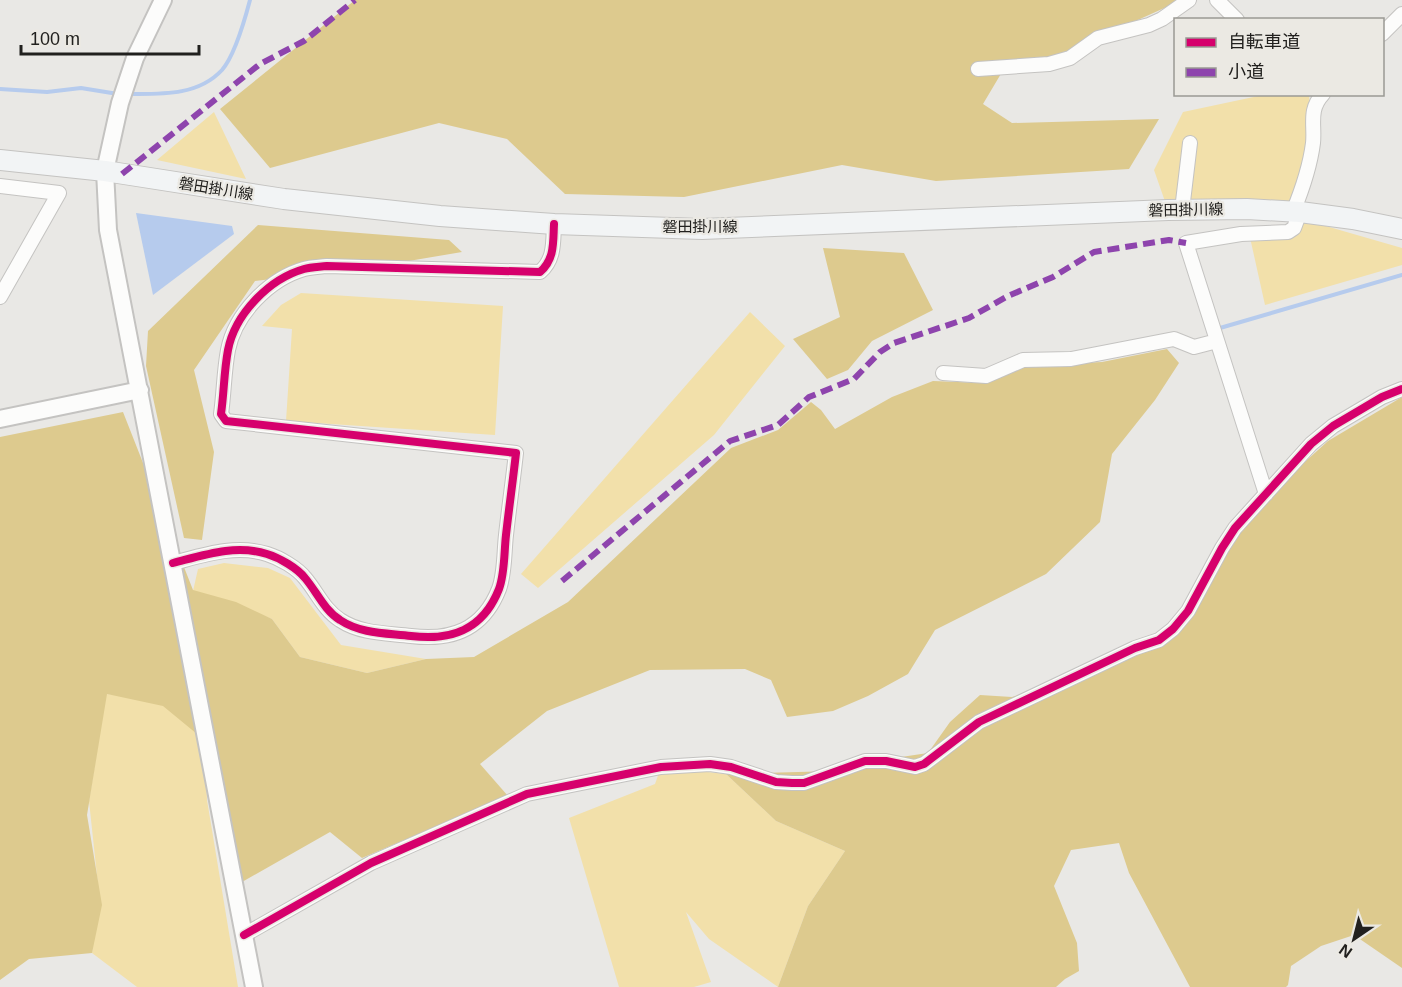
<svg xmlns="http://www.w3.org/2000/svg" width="1402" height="987" viewBox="0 0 1402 987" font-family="Helvetica,'Noto Sans JP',sans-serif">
<rect width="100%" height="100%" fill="#e9e8e5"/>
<!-- green -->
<path fill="#f2e0aa" d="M1263 95H1309L1313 142 1293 212 1168 210 1154 170 1183 112Z
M214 112 246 179 157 160Z
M1298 218 1402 248V265L1265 305 1249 233 1288 232Z
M301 293 503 306 495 435 286 421 292 329 262 326 281 305Z
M750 312 785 346 714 435 538 588 521 574Z
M224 563 268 568 290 578 341 645 426 659 367 673 300 657 272 619 193 591 198 569Z
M106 694 160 697 205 733 207 800 238 987H137L92 953 98 885 89 801Z
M661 767 726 774 776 821 845 851 808 906 778 987 709 939 686 912 711 982 694 987H619L569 818 655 784Z"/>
<!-- forest -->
<path fill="#ddca8e" d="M355 0H1182L1098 38 1050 68 1005 67 983 104 1012 123 1159 119 1129 169 936 181 842 165 684 197 565 194 507 139 439 123 270 168 220 109Z
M258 225 449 240 462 252 373 267 255 281 194 370 214 452 202 540 184 538 146 366 148 331Z
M823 248 904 253 933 310 872 341 848 370 827 379 793 339 840 317Z
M1167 349 1179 363 1155 400 1112 454 1100 522 1046 574 935 630 908 674 868 696 833 711 787 717 771 680 745 669 650 670 547 711 480 764 508 796 362 858 330 832 235 886 214 748 163 706 107 694 87 815 102 905 92 953 29 959 0 980V437L123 412 193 590 236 602 272 619 300 657 367 673 426 659 474 657 568 602 731 448 778 430 811 402 821 410 835 429 892 397 933 381 983 383 1027 366 1102 362Z
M1402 397V968L1354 935 1321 946 1291 966 1288 985 1286 987H1190L1129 873 1119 843 1071 850 1054 886 1077 943 1079 971 1065 979 1056 987H778L808 906 845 851 776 821 726 774 834 771 854 764 928 753 950 722 980 695 1012 697 1146 651 1206 578 1254 508 1328 441Z"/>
<!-- water -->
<path fill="#b6cbed" d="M136 213 232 226 234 234 153 295Z"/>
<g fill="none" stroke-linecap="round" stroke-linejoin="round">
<!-- stream -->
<path stroke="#b6cbed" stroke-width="4" d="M0 89 47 92 81 88 118 94
M129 94C161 94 198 96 222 70 235 55 245 19 250 0
M1220 328 1402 275"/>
<defs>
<path id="minor" d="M1217 0 1237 20
M1382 34 1402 14
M978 69 1049 64 1070 58 1098 38 1149 25 1162 19 1189 0
M0 186 59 193 0 297
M1182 210 1190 143
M1293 212C1302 190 1310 167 1313 143 1315 125 1308 110 1323 94
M943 373 986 376 1023 360 1071 359 1174 339 1194 347 1217 341
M1266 494 1186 243 1241 234 1288 232 1294 228 1300 212
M173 563C204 555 235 544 267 554 280 558 297 568 305 578 317 592 324 610 340 620 361 634 387 633 411 636 451 641 483 630 499 589 505 573 504 552 506 535 509 508 513 480 516 453L226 421 221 414C224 393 224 371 228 350 235 314 269 279 304 269 311 267 319 267 327 266L540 272C555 259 553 242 554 224
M244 935 371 863 527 794 661 767 710 764 731 767 776 782 792 783H804L865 761H886L915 767 924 764 979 722 1135 648 1159 640 1173 629 1188 611 1222 548 1235 528 1311 444 1333 426 1382 397 1402 389"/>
<path id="tertiary" d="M163 0 135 58 120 103 105 171 108 230 254 987
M0 419 140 390"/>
<path id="secondary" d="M0 160 105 171 284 199 440 216 554 224 702 229 1168 210 1247 209 1300 212 1353 219 1402 229"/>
</defs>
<!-- minor casing -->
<use href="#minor" stroke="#c4c3c1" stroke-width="16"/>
<!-- tertiary casing -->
<use href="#tertiary" stroke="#c4c3c1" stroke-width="20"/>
<!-- secondary casing -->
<use href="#secondary" stroke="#c4c3c1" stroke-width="22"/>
<!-- minor -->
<use href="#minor" stroke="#fcfcfb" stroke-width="14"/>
<!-- tertiary -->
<use href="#tertiary" stroke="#fcfcfb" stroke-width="16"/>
<!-- secondary -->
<use href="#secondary" stroke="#f2f4f5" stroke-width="20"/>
<!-- quiet -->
<path stroke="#8e44ad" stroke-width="6" stroke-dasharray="12 6" stroke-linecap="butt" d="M122 174 260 64 304 41 355 0
M562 581 730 441 778 425 809 397 854 379 880 352 894 343 969 318 1008 296 1053 277 1094 252 1169 240 1186 243"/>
<defs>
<path id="cycleway" d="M173 563C204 555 235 544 267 554 280 558 297 568 305 578 317 592 324 610 340 620 361 634 387 633 411 636 451 641 483 630 499 589 505 573 504 552 506 535 509 508 513 480 516 453L226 421 221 414C224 393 224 371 228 350 235 314 269 279 304 269 311 267 319 267 327 266L540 272C555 259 553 242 554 224
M244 935 371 863 527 794 661 767 710 764 731 767 776 782 792 783H804L865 761H886L915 767 924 764 979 722 1135 648 1159 640 1173 629 1188 611 1222 548 1235 528 1311 444 1333 426 1382 397 1402 389"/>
</defs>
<!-- cycleway casing -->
<use href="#cycleway" stroke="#ebe9e3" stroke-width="11"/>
<!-- cycleway -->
<use href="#cycleway" stroke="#d6006c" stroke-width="8"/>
</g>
<g text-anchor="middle" stroke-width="4.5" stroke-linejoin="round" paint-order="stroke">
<!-- street labels -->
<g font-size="15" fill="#21201e" stroke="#ebe9e3">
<text transform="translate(216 189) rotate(9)" y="5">磐田掛川線</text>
<text transform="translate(1186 210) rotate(-1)" y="5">磐田掛川線</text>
<text x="700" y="232">磐田掛川線</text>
</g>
</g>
<!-- legend -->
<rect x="1174" y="18" width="210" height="78" fill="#ebe9e3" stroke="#9a9994" stroke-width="1.5"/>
<rect x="1186" y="38" width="30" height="9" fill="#d6006c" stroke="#9a9994" stroke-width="1.5"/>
<text x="1228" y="48" font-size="18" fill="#21201e">自転車道</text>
<rect x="1186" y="68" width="30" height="9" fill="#8e44ad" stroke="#9a9994" stroke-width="1.5"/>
<text x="1228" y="78" font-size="18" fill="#21201e">小道</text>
<!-- north arrow -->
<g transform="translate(1354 939) rotate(215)" stroke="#ebe9e3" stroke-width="4.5" paint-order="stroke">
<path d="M0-4.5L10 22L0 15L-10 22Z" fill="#21201e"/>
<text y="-9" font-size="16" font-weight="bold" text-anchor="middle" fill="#21201e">N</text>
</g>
<!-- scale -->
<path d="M21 45v9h178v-9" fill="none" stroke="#21201e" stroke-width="3"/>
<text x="30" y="45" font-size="18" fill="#21201e" stroke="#ebe9e3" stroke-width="4.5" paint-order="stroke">100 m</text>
</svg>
